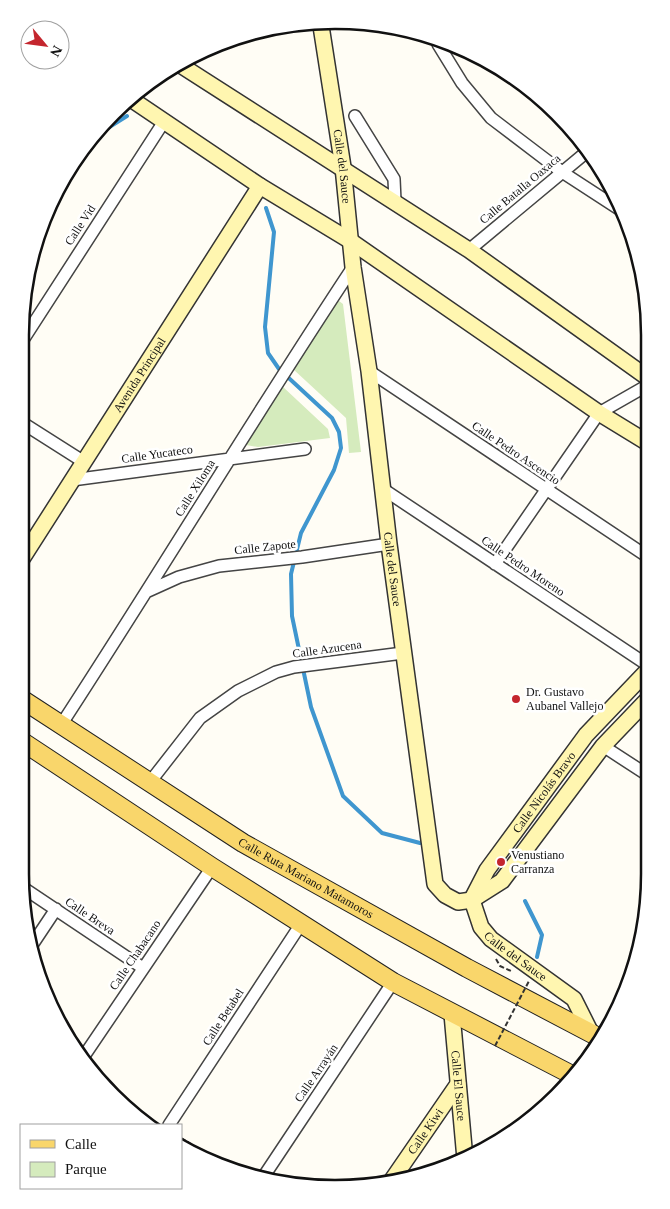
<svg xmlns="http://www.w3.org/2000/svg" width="670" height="1209" viewBox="0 0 670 1209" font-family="'Times New Roman',serif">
<rect width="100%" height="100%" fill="#fffdf5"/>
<!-- green -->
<path fill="#d5ebbd" d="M339 301 343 304 361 452 349 453 346 418 293 369 334 303Z
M282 386 328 429 330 438 258 447 246 445Z"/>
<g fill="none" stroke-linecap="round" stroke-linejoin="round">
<!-- stream -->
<path stroke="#3f96cf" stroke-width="4" d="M103 131 127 116
M266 208 274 232 265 327 268 353 279 369 332 418 339 432 341 448 334 470 301 533 291 574 292 616 311 707 343 796 382 833 420 843
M525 901 542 935 537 957"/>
<defs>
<path id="street" d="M438 44 462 83 491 118 562 172 622 211
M355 116 394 179 395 201
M469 250 589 150
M21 343 163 123
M369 371 648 557
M21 422 84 462
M72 480 305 449
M383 489 649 666
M495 564 599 413 648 385
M148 591 179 577 219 566 302 557 389 544
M61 725C160 573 253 418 353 267
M603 746 649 776
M150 782 200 718 238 691 276 672 294 667 403 653
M22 887 143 968
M32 945 56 909
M82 1059 212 867
M169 1125 301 924
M262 1179 393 982"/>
<g id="secondary">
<path id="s1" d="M321 26 343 167 353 267 369 371 389 544 435 884 445 895 458 902 472 900 502 881 603 746 649 698"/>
<path d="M182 66 469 250 648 378"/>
<path d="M131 99 260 186 349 240 599 413 648 443"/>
<path id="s2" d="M20 562 260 186"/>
<path id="s3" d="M472 899 487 870 586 735 649 669"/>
<path id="s4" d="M472 900 481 927 491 939 574 999 591 1033"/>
<path id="s5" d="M452 1014 465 1159"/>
<path id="s6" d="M392 1180 458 1084"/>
</g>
<g id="primary">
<path id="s7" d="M20 698 243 843 467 968 602 1039"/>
<path d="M20 740 212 867 393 982 572 1075"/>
</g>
</defs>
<!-- street casing -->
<use href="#street" stroke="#444" stroke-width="14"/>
<!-- secondary casing -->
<use href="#secondary" stroke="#333" stroke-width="18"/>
<!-- primary casing -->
<use href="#primary" stroke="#222" stroke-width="20"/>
<!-- path -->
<path stroke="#333" stroke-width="2" stroke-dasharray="5 2.5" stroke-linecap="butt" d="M496 959 500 966 511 971
M181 1138 228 1167"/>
<!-- street -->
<use href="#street" stroke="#fff" stroke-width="11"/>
<!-- secondary -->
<use href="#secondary" stroke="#fff6b0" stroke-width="15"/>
<!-- primary -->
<use href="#primary" stroke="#f9d66b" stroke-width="18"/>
<!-- path-bridge -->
<path stroke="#333" stroke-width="2" stroke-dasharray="5 2.5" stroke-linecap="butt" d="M495 1046 529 981"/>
</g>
<!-- markers -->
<g fill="#c4262e" stroke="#fff" stroke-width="2">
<circle cx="516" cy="699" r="5"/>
<circle cx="501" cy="862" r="5"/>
</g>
<g text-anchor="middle" stroke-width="5" stroke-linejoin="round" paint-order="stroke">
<!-- street labels -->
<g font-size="12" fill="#111" stroke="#fff">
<text dy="4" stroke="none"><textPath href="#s1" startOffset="142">Calle del Sauce</textPath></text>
<text transform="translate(520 189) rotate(-40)" y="4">Calle Batalla Oaxaca</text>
<text transform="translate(80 225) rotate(-57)" y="4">Calle Vid</text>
<text dy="4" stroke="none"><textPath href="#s2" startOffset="222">Avenida Principal</textPath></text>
<text transform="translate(516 453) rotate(34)" y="4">Calle Pedro Ascencio</text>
<text transform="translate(157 454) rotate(-8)" y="4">Calle Yucateco</text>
<text transform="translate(195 488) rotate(-58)" y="4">Calle Xiloma</text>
<text transform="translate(265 547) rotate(-6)" y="4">Calle Zapote</text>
<text transform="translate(523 566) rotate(34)" y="4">Calle Pedro Moreno</text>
<text dy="4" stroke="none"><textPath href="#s1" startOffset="548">Calle del Sauce</textPath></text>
<text transform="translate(327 649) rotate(-8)" y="4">Calle Azucena</text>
<text dy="4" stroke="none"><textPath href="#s3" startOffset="129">Calle Nicolás Bravo</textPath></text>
<text dy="4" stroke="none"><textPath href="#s7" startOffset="338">Calle Ruta Mariano Matamoros</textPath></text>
<text transform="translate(90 916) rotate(34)" y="4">Calle Breva</text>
<text transform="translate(135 955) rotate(-56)" y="4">Calle Chabacano</text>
<text dy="4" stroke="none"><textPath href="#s4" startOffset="74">Calle del Sauce</textPath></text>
<text transform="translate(223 1017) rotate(-57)" y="4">Calle Betabel</text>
<text transform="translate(316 1073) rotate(-56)" y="4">Calle Arrayán</text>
<text dy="4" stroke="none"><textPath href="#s5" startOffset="72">Calle El Sauce</textPath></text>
<text dy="4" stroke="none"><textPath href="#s6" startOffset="59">Calle Kiwi</textPath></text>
</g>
<!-- poi labels -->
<g font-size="12" fill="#111" stroke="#fff" text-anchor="start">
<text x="526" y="696">Dr. Gustavo<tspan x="526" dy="14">Aubanel Vallejo</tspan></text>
<text x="511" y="859">Venustiano<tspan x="511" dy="14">Carranza</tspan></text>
</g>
</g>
<!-- crop -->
<path d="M0 0H670V1209H0ZM335 29H335A306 306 0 0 1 641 335V874A306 306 0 0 1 335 1180H335A306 306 0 0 1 29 874V335A306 306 0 0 1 335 29Z" fill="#fff" fill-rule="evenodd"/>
<path fill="none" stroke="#111" stroke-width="2.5" d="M335 29H335A306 306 0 0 1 641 335V874A306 306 0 0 1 335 1180H335A306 306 0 0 1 29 874V335A306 306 0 0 1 335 29Z"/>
<!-- legend -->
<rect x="20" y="1124" width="162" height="65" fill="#ffffff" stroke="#a0a0a0"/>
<rect x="30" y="1140" width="25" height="8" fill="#f9d66b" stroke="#a0a0a0"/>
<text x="65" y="1149" font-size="15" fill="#111111">Calle</text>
<rect x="30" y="1162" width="25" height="15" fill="#d5ebbd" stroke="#a0a0a0"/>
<text x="65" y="1174" font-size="15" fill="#111111">Parque</text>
<!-- north arrow -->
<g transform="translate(45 45) rotate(119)"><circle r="24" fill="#ffffff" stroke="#a0a0a0"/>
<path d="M0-4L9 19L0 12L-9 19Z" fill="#c4262e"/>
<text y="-8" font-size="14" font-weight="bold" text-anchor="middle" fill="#111111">N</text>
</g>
</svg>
